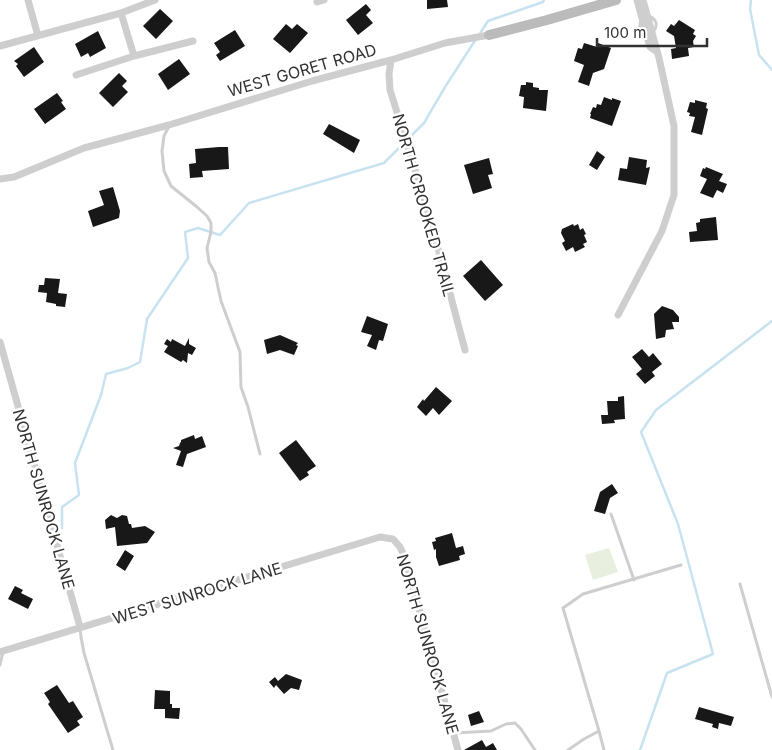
<svg xmlns="http://www.w3.org/2000/svg" width="772" height="750" viewBox="0 0 772 750" font-family="Inter,sans-serif">
<rect width="100%" height="100%" fill="#fff"/>
<!-- green -->
<path fill="#e8efde" d="M609 548 618 572 593 580 585 555Z"/>
<g fill="none" stroke-linecap="round" stroke-linejoin="round">
<!-- stream -->
<path stroke="#c8e2f0" stroke-width="2.5" d="M751 0 750 9 759 55 772 70
M479 35 488 21 543 2 544 0
M62 528V507L79 495 75 463 101 395 106 374 128 368 140 362 147 319 188 258 185 232 198 228 220 235 249 203 384 163 424 123 445 87 476 39
M640 750 667 673 713 654 678 524 641 432 656 410 772 321"/>
</g>
<!-- building -->
<path fill="#181818" d="M427 0H447L448 7 427 9Z
M366 4 371 10 366 15 373 23 358 35 346 20Z
M160 9 173 21 156 39 143 26Z
M679 20 695 30 693 34 696 36 693 41 694 47 688 48 689 56 672 59 671 49 676 48 674 36 666 31 671 24 674 26Z
M286 24 292 29 297 24 308 33 290 53 273 39Z
M235 30 245 46 220 61 216 55 220 52 214 43Z
M98 31 106 48 90 57 88 53 81 57 75 44Z
M584 43 597 47 598 43 611 48 604 69 593 73 589 86 578 82 584 65 574 61 578 48 582 49Z
M34 47 44 62 24 77 16 66 18 64 14 61Z
M179 59 190 74 168 90 158 74Z
M119 73 127 81 122 86 128 92 113 107 99 93Z
M526 82 533 83V87L539 88V90H548L546 111 523 108 524 97 519 96 521 85H526Z
M57 93 63 101 61 102 66 109 45 124 34 109Z
M604 97 612 100V98L621 101 612 126 590 118 591 114H590L593 107 596 108 597 104 601 105Z
M695 100 707 103 706 108 708 109 702 135 691 132 695 117 689 116 690 113 687 112 690 102 695 103Z
M329 124 360 140 354 153 323 134Z
M219 147H228L229 169 202 171 203 177 190 178 189 164 196 163 195 149Z
M597 151 605 157 597 170 589 165Z
M629 157 647 160 646 168 650 167 646 185 618 180 620 168 627 169Z
M489 158 493 174 488 175 492 188 473 194 464 165Z
M706 167 723 174 719 181 727 184 723 193 717 190 713 198 700 193 707 179 700 176 703 168 705 169Z
M113 187 120 211 119 218 93 227 88 211 104 205 99 191Z
M716 217 718 240 690 242 689 232 697 231 696 223 700 222V219Z
M573 224 574 226 578 224 580 230 583 228 586 234 584 235 587 242 583 244 585 247 575 252 573 247 566 251 562 243 565 241 561 233 562 229Z
M481 260 503 285 485 301 463 276Z
M45 278 60 279 58 293 67 294 65 307 56 306V304L46 302 47 293 38 292 39 285H44Z
M662 306 673 310 679 317V322H672L674 329 666 330 665 337 656 339 654 314Z
M367 316 388 324 383 341 379 340 376 350 367 346 372 335 361 332Z
M280 335 298 343 296 345 298 346 294 355 280 350 267 354 264 340Z
M189 338V344L196 348 192 355 188 353 187 363 183 360 181 362 164 352 168 346 164 344 167 339 171 342 172 339 185 346Z
M642 349 649 357 653 353 662 364 652 372 655 376 645 384 636 374 642 369 632 357Z
M436 387 452 401 439 415 433 408 426 416 417 407 423 399 424 401Z
M624 396 625 419 614 420 615 423 602 424 601 415H608L607 401H618V397Z
M194 435 195 439 202 436 206 447 187 454 183 467 176 465 181 451 173 448 179 446 180 443 181 442V440Z
M296 440 316 466 307 472 309 475 300 481 279 453Z
M612 484 618 493 610 498 605 514 594 511 600 492Z
M111 515 117 518 122 515 127 516 129 524H131L132 528 145 526 155 532 147 543 117 546 115 527 106 529 105 520Z
M452 533 456 548 463 546 465 554 459 556 460 560 439 566 436 557V549L434 550 432 542 436 541 435 538Z
M125 550 134 556 125 571 116 565Z
M15 586 23 590 21 593 33 599 28 609 8 599Z
M286 674 302 680 299 690 291 688 284 694 276 685 274 688 269 682 275 677 278 681Z
M57 685 69 703 73 701 83 717 77 721 80 725 68 733 48 704 50 702 44 693Z
M155 690 170 691V704H172V708H180L179 719 165 718V709H154Z
M699 707 734 717 731 726 719 723 718 729 712 727 713 724 695 719Z
M479 711 484 722 471 726 468 715Z
M482 740 486 747 493 743 497 750H464Z"/>
<g fill="none" stroke-linecap="round" stroke-linejoin="round">
<!-- lane -->
<path stroke="#cecece" stroke-width="3" d="M648 16C656 18 659 25 653 32
M641 21C639 25 640 29 644 32
M169 126 164 136 162 151 164 171 171 186 197 207 207 216 211 223V232L207 248 209 262 215 273 221 301 240 352 241 387 248 407 260 454
M611 514 634 580
M740 584 772 697
M80 628 81 637 84 653 113 750
M0 665 3 652
M454 733 491 731 506 724 515 723 521 729 535 750
M568 750 584 739 599 731
M604 750 599 731 563 608 583 594 681 565"/>
<!-- street -->
<path stroke="#cecece" stroke-width="7" d="M28 0 38 36
M637 0 650 47 657 52
M317 2 324 0
M121 13 134 56 193 41
M0 46 121 13 155 0
M391 60 389 74 390 90 428 211 465 350
M76 75 134 56
M0 179 14 177 84 148 169 125 312 81 391 60 445 43 489 35
M618 315 662 231 674 195V126L659 58 643 0
M0 342 80 627
M0 652 380 537 393 539 400 547 405 558 458 750"/>
<!-- secondary -->
<path stroke="#bbb" stroke-width="10" d="M489 35 547 20 616 0"/>
</g>
<g text-anchor="middle" stroke-width="5" stroke-linejoin="round" paint-order="stroke">
<!-- street labels -->
<g font-size="16" fill="#313131" stroke="#fff">
<text transform="translate(302 70) rotate(-16)" y="6">WEST GORET ROAD</text>
<text transform="translate(424 205) rotate(74)" y="6">NORTH CROOKED TRAIL</text>
<text transform="translate(44 499) rotate(74)" y="6">NORTH SUNROCK LANE</text>
<text transform="translate(197 593) rotate(-17)" y="6">WEST SUNROCK LANE</text>
<text transform="translate(428 644) rotate(74)" y="6">NORTH SUNROCK LANE</text>
</g>
</g>
<!-- scale -->
<path d="M597 38v8h110v-8" fill="none" stroke="#313131" stroke-width="2.5"/>
<text x="604" y="38" font-size="15" fill="#313131" stroke="#ffffff" stroke-width="4" paint-order="stroke">100 m</text>
</svg>
